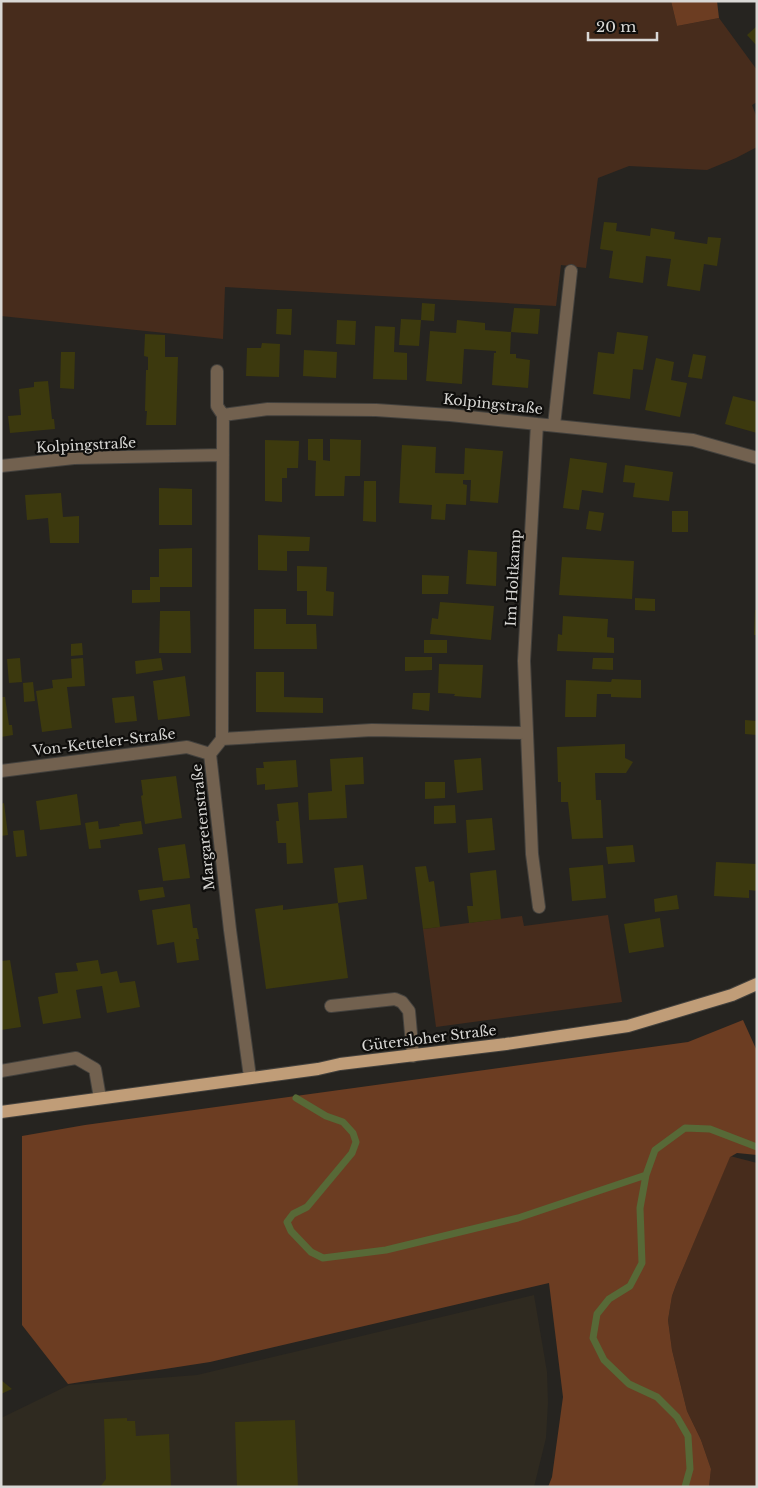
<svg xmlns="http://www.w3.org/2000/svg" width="758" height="1488" viewBox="0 0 758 1488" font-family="'Libre Baskerville',serif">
<rect width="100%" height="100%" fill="#262420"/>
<!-- built -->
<path fill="#2f2a20" d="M534 1295 547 1372 548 1402 546 1438 534 1487H1V1418L69 1385 197 1375Z"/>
<!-- green -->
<path fill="#472c1c" d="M1 1H671L677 26 719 18 757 70V102L752 105 757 118V147L736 158 707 170 629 166 598 178 586 268 561 265 556 306 225 287 223 339 1 316Z
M608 915 622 1002 436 1027 423 929 522 916 524 926Z
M730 1156 757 1163V1487H709L711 1469 701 1440 687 1411 672 1350 668 1320 672 1296 676 1285Z"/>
<!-- forest -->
<path fill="#6c3d22" d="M671 1H717L719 18 677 26Z
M743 1020 757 1051V1155L737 1153 730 1157 676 1285 672 1296 668 1320 672 1350 687 1411 701 1440 711 1469 709 1487H548L552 1477 563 1397 549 1283 210 1362 68 1384 22 1325V1136L85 1125 688 1042Z"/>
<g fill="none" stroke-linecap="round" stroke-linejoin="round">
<!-- stream -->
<path stroke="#576937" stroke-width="7" d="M296 1098 326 1116 343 1122 353 1133 356 1142 352 1153 307 1207 293 1214 287 1222 291 1231 311 1252 323 1258 386 1250 518 1218 646 1175
M685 1487 690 1469 688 1436 677 1417 657 1397 629 1384 604 1360 593 1338 597 1314 609 1299 630 1286 642 1263 640 1208 646 1175 655 1150 685 1128 710 1129 757 1147"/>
</g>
<!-- building -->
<path fill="#3c390e" d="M757 26V46L747 35Z
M604 222 617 223 616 231 650 236 651 228 675 232 674 239 707 244 708 237 721 238 717 266 704 264 700 291 667 286 671 259 646 256 643 283 609 278 613 251 600 249Z
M422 303 435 304 434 321 421 320Z
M514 308 540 309 538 334 511 332Z
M277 309H292L291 335 276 334Z
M401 319 421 320 419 346 399 345Z
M337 320 356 321 355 345 336 344Z
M457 320 485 323V330L511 332 510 354H516V358L530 360 528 388 492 385 494 353H496V351L464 349 462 384 426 381 430 331 456 333Z
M375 326 395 327 394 352 407 353V380L373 379Z
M617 332 648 336 643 370 633 369 630 399 593 394 598 352 614 354Z
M145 334 165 335V357H178L176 425H146L147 411H145L146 370H148V357L144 356Z
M262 343 280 344 279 377 246 376 247 348H261Z
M304 350 337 352 336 378 303 376Z
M61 352H75L74 389 60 388Z
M693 354 706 356 702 379 688 377Z
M656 358 674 362 671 380 687 383 680 417 645 410Z
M48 381 52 419H54L55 429 10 433 8 416 21 415 19 389 34 387V382Z
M733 396 757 402V433L725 424Z
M308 439H323V460L330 461V439L361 440 360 476H345L344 496H315L316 461 308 460Z
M265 440 299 441 298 468H287V478H282V502L265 501Z
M402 445 436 447 435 473 464 474 465 448 503 451 498 503 470 501 471 480H463V484L467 485 466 505 446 504 445 520 431 519 432 505 399 503Z
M570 458 607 463 603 493 582 490 579 510 563 508Z
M625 465 673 472 669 501 633 497 635 483 623 482Z
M364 481H376V522L363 521Z
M159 488 192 489V525H159Z
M61 493 63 517 79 516V543H50L48 518 27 520 25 495Z
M589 511 604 513 601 531 586 529Z
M672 511H688V532H672Z
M258 535 310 537 309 551H287V571L258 570Z
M192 548V587H160V602L132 603V590H150V577H159V549Z
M468 550 497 552 496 586 466 584Z
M562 557 634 561 632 599 559 595Z
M297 566 327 567 326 591 334 592 333 616 307 615V591H297Z
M422 575 449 576 448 594H422Z
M635 598 655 599V611L635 610Z
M440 602 494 606 491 640 430 634 432 618 438 619Z
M254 609H286V624H316L317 649H254Z
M755 610H757V635H754Z
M160 611H190L191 653H159Z
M563 616 608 619 607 637 614 638V653L557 651 558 634 562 635Z
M424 640H447V653H424Z
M82 643 83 655 71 656V644Z
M405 657H432V670L405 671Z
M20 658 22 682 9 683 7 659Z
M83 658 85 686 67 687 72 728 42 732 36 691 53 688 52 680 72 678 71 659Z
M161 658 163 670 136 674 135 661Z
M593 658H613V670L592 669Z
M439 664 483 665 481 698 454 696 455 694 438 693Z
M256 672H284V697L323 698V713L256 712Z
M185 676 190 716 158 720 153 681Z
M612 679 641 680V698L611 697V694H597L596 717H565L566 680 611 682Z
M33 682 35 701 24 702 23 683Z
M413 693H430L429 711 412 709Z
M134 696 137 721 115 723 112 698Z
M1 697H5L9 725H12L13 735 1 737Z
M745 720 757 721V735L745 734Z
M625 744V758L633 762 626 773H595L596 800H601L603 838 572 839 568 802H561V782H558L557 747Z
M363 757 364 784 345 785 347 818 309 820 308 793 332 791 330 759Z
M481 758 483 790 457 793 454 760Z
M296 760 298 787 265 790V784L257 785 256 768H264L263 762Z
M176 776 182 818 145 824 141 796 143 795 141 780Z
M425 782H445V798L425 799Z
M77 794 81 825 40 830 36 801Z
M298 802 303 863 287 864 286 843H278L276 821H279L277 804Z
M4 803 8 835 1 836V804Z
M455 805 456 823 434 824V806Z
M492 818 495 850 468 853 466 820Z
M98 821 99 829 120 826 119 824 141 821 143 834 100 840 101 848 89 849 85 823Z
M24 830 27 856 16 857 13 831Z
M185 844 190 878 163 881 158 848Z
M633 845 635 862 608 864 606 847Z
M716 862 757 864V891L749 890V898L714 896Z
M363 865 367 899 338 903 334 868Z
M603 865 606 898 572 901 569 868Z
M426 866 429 882 434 881 440 927 423 929 415 867Z
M496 870 501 919 469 923 467 906H473L470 873Z
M163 887 165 897 140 901 138 890Z
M677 895 679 909 655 912 654 899Z
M338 903 348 978 266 989 255 909 283 905V910Z
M190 904 193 928H197L199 939H196L199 960 177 963 174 942 157 945 152 910Z
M660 918 664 947 629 953 624 924Z
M10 960 21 1027 1 1030V961Z
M98 960 101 974 117 971 120 983 135 981 140 1007 107 1013 102 986 81 989 76 990 81 1018 43 1024 38 997 58 993 55 973 78 971 76 963Z
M1 1380 12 1389 1 1394Z
M127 1418V1421H135L136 1436 169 1434 171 1487H100L106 1479 104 1419Z
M295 1420 298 1487H237L235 1422Z"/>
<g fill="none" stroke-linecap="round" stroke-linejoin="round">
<defs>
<path id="minor" d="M217 371V406L223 415 222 739 210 754 230 930 250 1077
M223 415 268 409 376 410 450 415 693 440 757 458
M537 424 524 661 532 854 539 907
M554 425 571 271
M1 466 74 458 223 455
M222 739 372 730 526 733
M1 771 187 747 210 754
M331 1006 395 999 402 1002 409 1011 413 1056
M1 1071 76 1058 95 1069 100 1098"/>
<path id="major" d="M1 1112 318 1069 340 1064 506 1044 628 1026 732 995 757 984"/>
</defs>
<!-- minor casing -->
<use href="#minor" stroke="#43413d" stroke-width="14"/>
<!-- major casing -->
<use href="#major" stroke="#43413d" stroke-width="14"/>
<!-- minor -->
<use href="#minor" stroke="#72614f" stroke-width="12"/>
<!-- major -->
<use href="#major" stroke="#c09d78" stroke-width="12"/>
</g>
<g text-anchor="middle" stroke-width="4.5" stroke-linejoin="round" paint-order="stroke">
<!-- street labels -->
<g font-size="14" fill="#d9d8d5" stroke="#0f0e0c">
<text transform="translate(493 404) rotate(6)" y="5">Kolpingstraße</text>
<text transform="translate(86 445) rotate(-3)" y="5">Kolpingstraße</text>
<text transform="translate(513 578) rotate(-87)" y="5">Im Holtkamp</text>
<text transform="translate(104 742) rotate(-7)" y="5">Von-Ketteler-Straße</text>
<text transform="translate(203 827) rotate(-96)" y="5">Margaretenstraße</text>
<text transform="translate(429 1038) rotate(-7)" y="5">Gütersloher Straße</text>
</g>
</g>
<!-- border -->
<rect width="758" height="1488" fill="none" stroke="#d9d8d5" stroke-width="5"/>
<!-- scale -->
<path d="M588 32v8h69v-8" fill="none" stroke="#d9d8d5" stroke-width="2.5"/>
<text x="596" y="32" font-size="15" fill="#d9d8d5" stroke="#0f0e0c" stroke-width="4" paint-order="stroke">20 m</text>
</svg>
